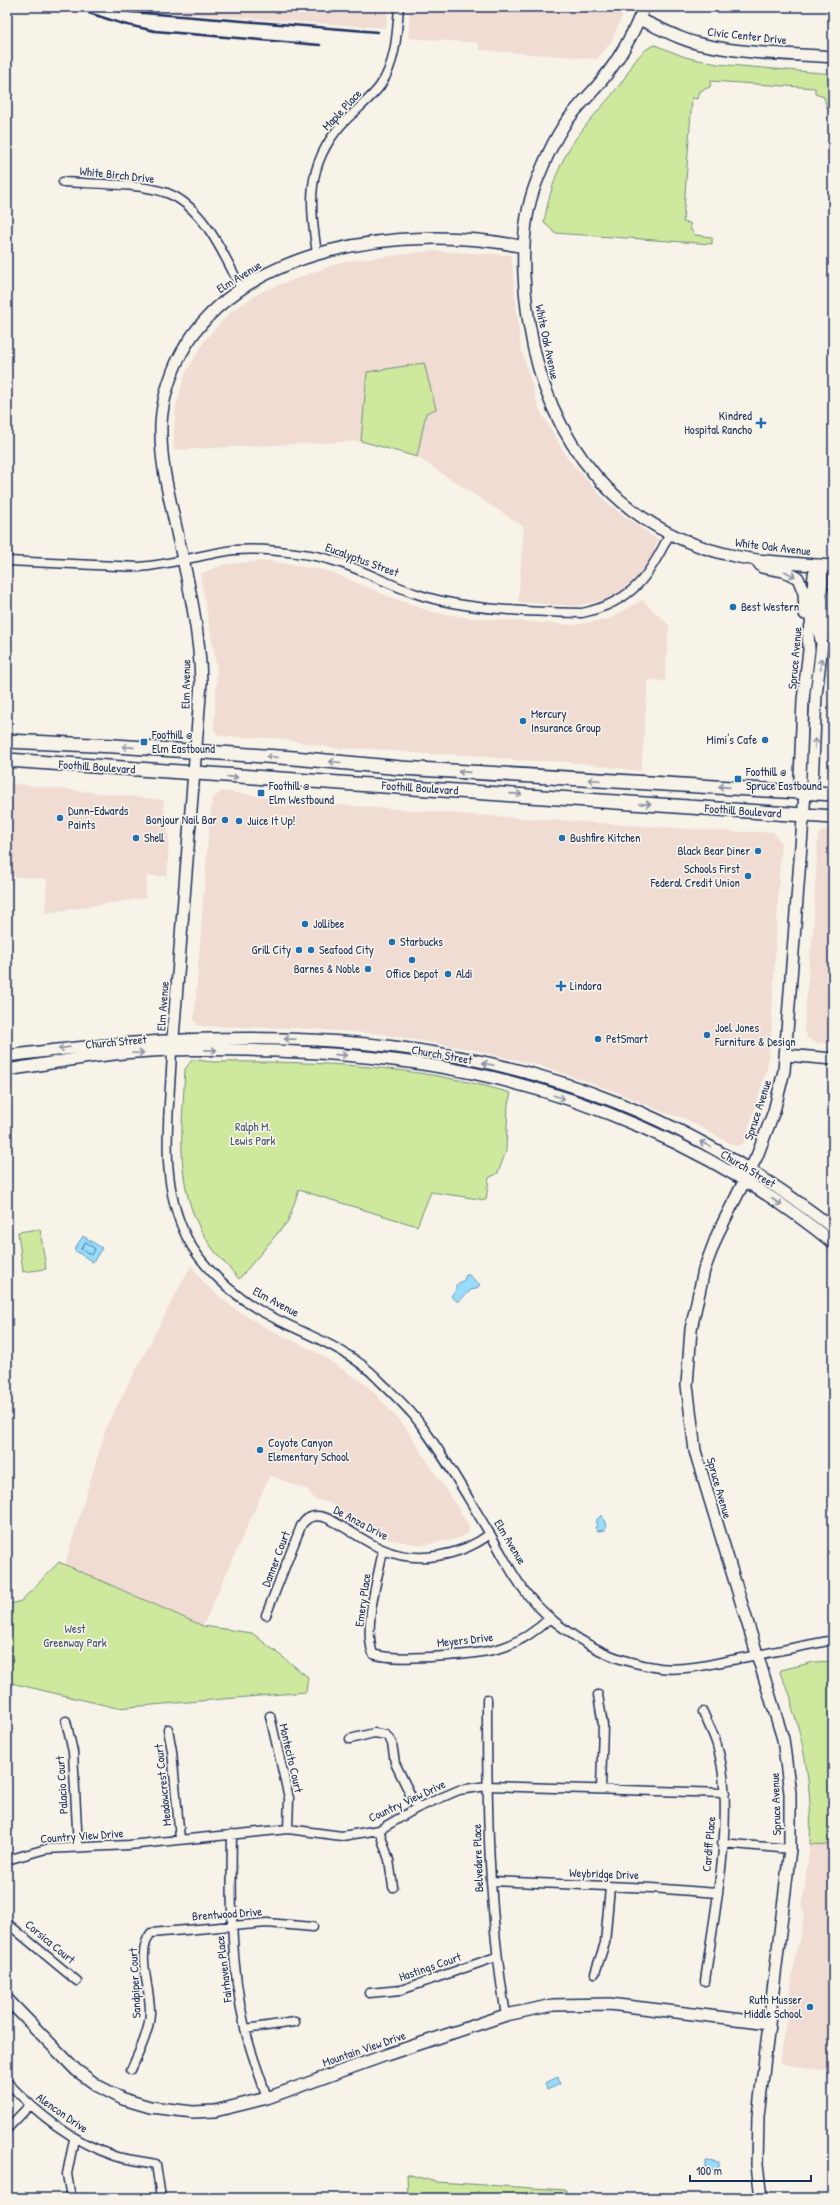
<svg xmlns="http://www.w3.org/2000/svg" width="840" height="2205" viewBox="0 0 840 2205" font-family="'Patrick Hand',sans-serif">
<rect width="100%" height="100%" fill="#f7f3e8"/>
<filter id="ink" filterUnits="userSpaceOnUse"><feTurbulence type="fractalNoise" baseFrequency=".025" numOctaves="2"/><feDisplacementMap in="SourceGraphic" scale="8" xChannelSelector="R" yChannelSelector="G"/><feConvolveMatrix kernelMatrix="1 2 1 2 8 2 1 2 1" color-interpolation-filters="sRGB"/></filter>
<g filter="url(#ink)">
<!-- built -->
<path fill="#f0dcd2" d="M94 7H388L386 28Z
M410 7H626L611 42 597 59 479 50V43L408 38Z
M431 251 511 255 521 349 539 409 568 459 608 504 658 540 649 561 637 577 621 591 601 601 574 606 518 602 524 527 417 457 361 441 173 450 176 406 186 372 206 339 231 311 263 291 341 262Z
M268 561 329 571 390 597 432 612 471 618 574 625 609 619 642 600 669 625 665 681 648 680 641 771 569 762 513 760 474 755 425 754 373 749 335 748 275 738 229 737 219 735 214 730 217 669 200 574 225 564Z
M831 694H833V775L827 770Z
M7 783 163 800 169 839 167 876H147L145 898 45 913 47 879 7 876Z
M222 791 302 802 475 815 738 832H773L781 842 771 1038 767 1069 744 1143 735 1146 684 1118 665 1113 617 1092 542 1066 474 1050 381 1034 297 1028 198 1026 194 1020 208 839 212 799Z
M828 829 833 830V1044L813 1042 811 1039 807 1038V1035L804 1031 810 949 812 947 818 836 822 831Z
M191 1265 204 1283 233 1308 259 1324 318 1353 366 1385 382 1401 406 1428 469 1526 468 1534 452 1540 422 1545 391 1540 357 1523 330 1503 314 1499 308 1490 270 1475 203 1626 65 1564 107 1425Z
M810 1844 833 1845V2071L780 2064 796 1951 800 1940 804 1914 802 1906Z"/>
<!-- green -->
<path fill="#cee89e" stroke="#748c7e" d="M655 45 685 57 717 64 833 74V109L827 108 824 97 815 94V88L711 81 710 87 700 91 698 99 692 98 683 222 690 223 691 230 695 235 712 237V244L554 233 550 228 544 223C549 192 560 158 580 133 593 115 609 100 621 83 631 69 638 50 655 45Z
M424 363 436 409 426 413 417 457 361 441 367 372Z
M192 1060C200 1060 208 1062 216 1062 315 1061 416 1065 511 1093L508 1104 506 1151 498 1173 489 1178 486 1200 431 1192 417 1226 299 1190 288 1221 239 1279C231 1269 221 1260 213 1249 172 1195 182 1132 185 1069Z
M40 1229 46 1269 23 1272 18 1232Z
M59 1562 203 1626 252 1633 308 1677 306 1692 117 1708 7 1682V1605L21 1601Z
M833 1661V1845L810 1844C812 1797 807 1752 792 1707 791 1703 792 1699 790 1695 787 1688 783 1680 780 1673L781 1670 814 1662Z
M407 2174 436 2182 566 2190 567 2198H408Z"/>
<!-- water -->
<path fill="#98dbfa" stroke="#6696bc" d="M83 1236 102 1248 93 1262 74 1250Z
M466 1275H469L480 1285 476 1289 471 1290 458 1302 451 1296 456 1290V1285L464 1280Z
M602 1515 606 1526 605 1530 598 1531 595 1528 597 1525 595 1521Z
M558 2077 560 2084 547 2090 545 2083Z
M705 2161 719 2162 718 2170 705 2169Z"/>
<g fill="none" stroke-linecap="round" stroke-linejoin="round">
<!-- shore -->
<path stroke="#4d749c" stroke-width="1" d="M86 1242 95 1249 92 1255 81 1249Z"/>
<defs>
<path id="street" d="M63 182C91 184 140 183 167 193 204 207 224 255 241 288
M317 254C310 204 305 167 341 125 354 111 369 101 380 86 396 63 397 33 399 7
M7 561 139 567C171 565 202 554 234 550 259 548 286 551 310 555 348 561 381 582 417 594 463 610 533 612 582 613 632 602 649 577 670 533
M172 1050C170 1113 157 1179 187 1238 202 1267 231 1293 259 1310 299 1333 346 1345 379 1380 391 1392 404 1404 415 1417 443 1453 466 1495 490 1534 500 1550 508 1567 519 1583 538 1612 570 1636 601 1651 619 1660 640 1665 660 1668 688 1671 715 1663 742 1658 772 1652 803 1646 833 1640
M383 1550C378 1578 363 1626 373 1654 395 1662 481 1655 504 1647 522 1641 536 1631 550 1618
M266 1615 301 1526C308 1514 319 1514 331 1520 348 1529 364 1541 382 1549 416 1565 461 1556 490 1534
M598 1695 603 1725 601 1788
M487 1699C487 1806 488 1910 506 2015
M703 1712C708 1724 715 1736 718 1749 736 1813 714 1914 705 1981
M270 1716 289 1798 288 1829
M66 1721 73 1752 78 1847
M168 1729 172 1751 180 1839
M350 1739 374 1733 386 1735 392 1743 395 1763 417 1808
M379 1830 389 1860 393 1887
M232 1834C231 1900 230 1964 245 2028 250 2052 260 2075 267 2098
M722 1843 790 1849
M7 1860 46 1849 129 1845 288 1829 342 1836 379 1830 417 1808 459 1790 487 1786 725 1793
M491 1881 652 1888 717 1893
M7 1923 77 1981
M595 1973 605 1943 610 1887
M369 1993 401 1990 496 1957
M7 2011 13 2005
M245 2029 295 2022
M131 2070C139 2052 149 2033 150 2013 151 1988 135 1953 151 1933L267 1923 313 1927
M7 2082C38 2114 71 2141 114 2156 127 2160 143 2161 156 2164L161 2198
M7 2129 30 2105
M71 2198 67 2174 74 2139"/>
<path id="secondary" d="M644 7C634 32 620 58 603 79 590 96 572 111 561 130 551 146 543 165 536 183 519 227 522 278 529 323 547 441 618 533 739 557 770 563 802 564 833 566
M639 19C660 28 682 41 705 45 746 54 791 54 833 57
M758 562 762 567 784 571 798 578 804 593 805 614
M824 637 833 593
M805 793 812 785 816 695 822 644 819 631 822 575 819 565
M172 1050 201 683C200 633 189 585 178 537 171 503 161 468 161 434 160 410 167 385 176 364 231 243 410 223 524 247
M786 1055 833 1059
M7 1056C210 1029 425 1025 618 1103 696 1134 767 1177 833 1228
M7 1070C40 1065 73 1059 106 1055 163 1048 220 1049 277 1051 328 1053 379 1057 429 1065 575 1088 719 1150 833 1243
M7 1999 76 2070 98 2086 123 2099 150 2107 193 2112 215 2111 267 2098 386 2055 506 2015 553 2005 609 2004 769 2023
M761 2198 757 2165 758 2116 790 1849V1793L783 1739 695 1451 687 1385 691 1329 704 1270 718 1233 757 1156 774 1111 784 1071 805 793 800 786V778L803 700 809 650 808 632 811 626 814 574 819 565"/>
<path id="primary" d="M7 741 115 746 294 758 401 768 833 794
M7 760 833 817"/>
</defs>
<!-- street casing -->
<use href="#street" stroke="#1b2f5e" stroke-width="11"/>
<!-- secondary casing -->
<use href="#secondary" stroke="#1b2f5e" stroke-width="14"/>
<!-- primary casing -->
<use href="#primary" stroke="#1b2f5e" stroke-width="16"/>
<!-- street -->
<use href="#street" stroke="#f7f3e8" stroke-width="8"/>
<!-- secondary -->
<use href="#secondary" stroke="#f7f3e8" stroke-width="11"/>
<!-- primary -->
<use href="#primary" stroke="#f7f3e8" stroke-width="13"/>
<!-- rail -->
<path stroke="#1b2f5e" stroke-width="2.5" d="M70 7 378 32
M89 13 123 24 155 31 320 45"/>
</g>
<!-- one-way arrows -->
<defs><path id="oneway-shaft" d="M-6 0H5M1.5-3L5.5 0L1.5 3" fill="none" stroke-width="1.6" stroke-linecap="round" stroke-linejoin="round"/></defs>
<g stroke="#8991a3">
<use href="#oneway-shaft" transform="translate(790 574) rotate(28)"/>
<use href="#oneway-shaft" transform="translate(821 664) rotate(-86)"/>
<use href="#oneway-shaft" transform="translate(815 744) rotate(-86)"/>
<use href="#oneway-shaft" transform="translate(128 747) rotate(-176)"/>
<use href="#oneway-shaft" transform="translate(272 757) rotate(-176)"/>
<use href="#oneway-shaft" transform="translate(335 762) rotate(-175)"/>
<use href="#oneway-shaft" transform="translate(464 772) rotate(-176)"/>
<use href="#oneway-shaft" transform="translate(232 777) rotate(4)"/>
<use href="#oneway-shaft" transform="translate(594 780) rotate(-177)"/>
<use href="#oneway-shaft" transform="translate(724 787) rotate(-176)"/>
<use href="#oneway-shaft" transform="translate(516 794) rotate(4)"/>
<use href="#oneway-shaft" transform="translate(645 804) rotate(4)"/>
<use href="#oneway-shaft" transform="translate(290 1039) rotate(-178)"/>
<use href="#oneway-shaft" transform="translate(64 1048) rotate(172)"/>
<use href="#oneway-shaft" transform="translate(211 1050) rotate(1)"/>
<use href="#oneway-shaft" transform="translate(138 1053) rotate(-3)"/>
<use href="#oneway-shaft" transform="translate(341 1055) rotate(4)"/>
<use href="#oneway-shaft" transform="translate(488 1064) rotate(-168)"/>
<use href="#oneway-shaft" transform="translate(559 1097) rotate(18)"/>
<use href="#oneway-shaft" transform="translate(705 1144) rotate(-153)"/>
<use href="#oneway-shaft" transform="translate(777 1202) rotate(33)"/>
</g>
</g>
<!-- markers -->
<g fill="#1f6fb2" stroke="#f7f3e8" stroke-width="1.5">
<path d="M759 417h4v4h4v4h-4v4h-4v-4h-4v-4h4z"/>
<circle cx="733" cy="607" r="4"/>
<circle cx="523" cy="721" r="4"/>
<circle cx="765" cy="740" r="4"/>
<rect x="140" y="738" width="8" height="8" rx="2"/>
<rect x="734" y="775" width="8" height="8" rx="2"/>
<rect x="257" y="789" width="8" height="8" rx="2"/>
<circle cx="60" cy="818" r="4"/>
<circle cx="225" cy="820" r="4"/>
<circle cx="239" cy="821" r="4"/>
<circle cx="136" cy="838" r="4"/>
<circle cx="562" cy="838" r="4"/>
<circle cx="758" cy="851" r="4"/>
<circle cx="748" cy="876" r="4"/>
<circle cx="305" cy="924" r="4"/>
<circle cx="392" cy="942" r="4"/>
<circle cx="299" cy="950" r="4"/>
<circle cx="311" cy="950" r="4"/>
<circle cx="412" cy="960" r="4"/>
<circle cx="368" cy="969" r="4"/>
<circle cx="448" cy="974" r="4"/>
<path d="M559 980h4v4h4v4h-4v4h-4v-4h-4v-4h4z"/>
<circle cx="707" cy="1035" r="4"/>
<circle cx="598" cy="1039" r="4"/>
<circle cx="260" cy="1450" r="4"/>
<circle cx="810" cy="2007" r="4"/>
</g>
<g text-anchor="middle" stroke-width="3.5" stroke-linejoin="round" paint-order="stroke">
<!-- street labels -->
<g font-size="12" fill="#1b2f5e" stroke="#f7f3e8">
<text transform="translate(747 36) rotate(6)" y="4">Civic Center Drive</text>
<text transform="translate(342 110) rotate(-47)" y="4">Maple Place</text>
<text transform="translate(117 175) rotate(6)" y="4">White Birch Drive</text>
<text transform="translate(239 277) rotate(-32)" y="4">Elm Avenue</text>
<text transform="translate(547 342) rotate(78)" y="4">White Oak Avenue</text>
<text transform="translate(773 547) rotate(7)" y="4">White Oak Avenue</text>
<text transform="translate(362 560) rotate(20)" y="4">Eucalyptus Street</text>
<text transform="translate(795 658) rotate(-85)" y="4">Spruce Avenue</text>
<text transform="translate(186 684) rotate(-89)" y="4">Elm Avenue</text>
<text transform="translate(97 767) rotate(4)" y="4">Foothill Boulevard</text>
<text transform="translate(420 788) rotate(4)" y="4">Foothill Boulevard</text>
<text transform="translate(743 811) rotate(4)" y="4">Foothill Boulevard</text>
<text transform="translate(163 1006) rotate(-86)" y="4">Elm Avenue</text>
<text transform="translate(116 1042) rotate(-5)" y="4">Church Street</text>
<text transform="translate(442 1055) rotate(10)" y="4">Church Street</text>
<text transform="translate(758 1110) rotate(-72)" y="4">Spruce Avenue</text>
<text transform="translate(748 1169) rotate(31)" y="4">Church Street</text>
<text transform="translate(276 1302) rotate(28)" y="4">Elm Avenue</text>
<text transform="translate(719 1488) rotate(74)" y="4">Spruce Avenue</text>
<text transform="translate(361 1523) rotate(28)" y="4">De Anza Drive</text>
<text transform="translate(510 1542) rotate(59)" y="4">Elm Avenue</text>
<text transform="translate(276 1559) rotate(-69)" y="4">Danner Court</text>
<text transform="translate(363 1600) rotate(-82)" y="4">Emery Place</text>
<text transform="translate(465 1640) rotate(-6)" y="4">Meyers Drive</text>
<text transform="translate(291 1758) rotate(77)" y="4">Montecito Court</text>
<text transform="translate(62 1785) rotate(-94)" y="4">Palacio Court</text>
<text transform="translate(163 1785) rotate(-96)" y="4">Meadowcrest Court</text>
<text transform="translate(407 1801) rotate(-25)" y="4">Country View Drive</text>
<text transform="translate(776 1804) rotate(-92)" y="4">Spruce Avenue</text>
<text transform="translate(82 1836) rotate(-4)" y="4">Country View Drive</text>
<text transform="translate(709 1844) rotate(-85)" y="4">Cardiff Place</text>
<text transform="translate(478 1858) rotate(-92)" y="4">Belvedere Place</text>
<text transform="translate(604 1874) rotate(2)" y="4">Weybridge Drive</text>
<text transform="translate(227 1914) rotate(-4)" y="4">Brentwood Drive</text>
<text transform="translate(50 1942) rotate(40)" y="4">Corsica Court</text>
<text transform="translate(430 1967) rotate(-19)" y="4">Hastings Court</text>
<text transform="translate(224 1969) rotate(-97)" y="4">Fairhaven Place</text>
<text transform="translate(135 1983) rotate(-93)" y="4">Sandpiper Court</text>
<text transform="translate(364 2049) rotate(-19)" y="4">Mountain View Drive</text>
<text transform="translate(62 2113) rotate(35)" y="4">Alencon Drive</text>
</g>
<!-- poi labels -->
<g font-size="12" fill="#1b2f5e" stroke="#f7f3e8" text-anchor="start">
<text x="752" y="420" text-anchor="end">Kindred<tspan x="752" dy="14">Hospital Rancho</tspan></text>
<text x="741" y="611">Best Western</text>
<text x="531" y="718">Mercury<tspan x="531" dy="14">Insurance Group</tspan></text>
<text x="152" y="739">Foothill @<tspan x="152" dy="14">Elm Eastbound</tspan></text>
<text x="757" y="744" text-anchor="end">Mimi's Cafe</text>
<text x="746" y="776">Foothill @<tspan x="746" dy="14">Spruce Eastbound</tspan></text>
<text x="269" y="790">Foothill @<tspan x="269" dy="14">Elm Westbound</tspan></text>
<text x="68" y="815">Dunn-Edwards<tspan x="68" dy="14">Paints</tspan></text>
<text x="217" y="824" text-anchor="end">Bonjour Nail Bar</text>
<text x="247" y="825">Juice It Up!</text>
<text x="144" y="842">Shell</text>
<text x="570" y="842">Bushfire Kitchen</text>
<text x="750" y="855" text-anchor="end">Black Bear Diner</text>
<text x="740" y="873" text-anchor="end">Schools First<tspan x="740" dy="14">Federal Credit Union</tspan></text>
<text x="313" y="928">Jollibee</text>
<text x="400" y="946">Starbucks</text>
<text x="291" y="954" text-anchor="end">Grill City</text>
<text x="319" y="954">Seafood City</text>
<text x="360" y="973" text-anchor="end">Barnes &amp; Noble</text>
<text x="412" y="978" text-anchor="middle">Office Depot</text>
<text x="456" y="978">Aldi</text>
<text x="570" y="990">Lindora</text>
<text x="715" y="1032">Joel Jones<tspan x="715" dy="14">Furniture &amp; Design</tspan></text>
<text x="606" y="1043">PetSmart</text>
<text x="268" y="1447">Coyote Canyon<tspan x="268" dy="14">Elementary School</tspan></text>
<text x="802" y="2004" text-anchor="end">Ruth Musser<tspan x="802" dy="14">Middle School</tspan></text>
</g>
<!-- park labels -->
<g font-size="12" fill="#3f546b" stroke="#f7f3e8">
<text x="253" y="1131">Ralph M.<tspan x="253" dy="14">Lewis Park</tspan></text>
<text x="75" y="1633">West<tspan x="75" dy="14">Greenway Park</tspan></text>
</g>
</g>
<!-- margin -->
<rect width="840" height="2205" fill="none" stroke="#f7f3e8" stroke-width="24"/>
<rect x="12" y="12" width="816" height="2181" fill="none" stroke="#1b2f5e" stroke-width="1.5" filter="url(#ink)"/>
<!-- scale -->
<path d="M690 2175v6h121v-6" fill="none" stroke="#1b2f5e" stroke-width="2"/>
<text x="696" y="2175" font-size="12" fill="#1b2f5e" stroke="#f7f3e8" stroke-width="3" paint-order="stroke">100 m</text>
</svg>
